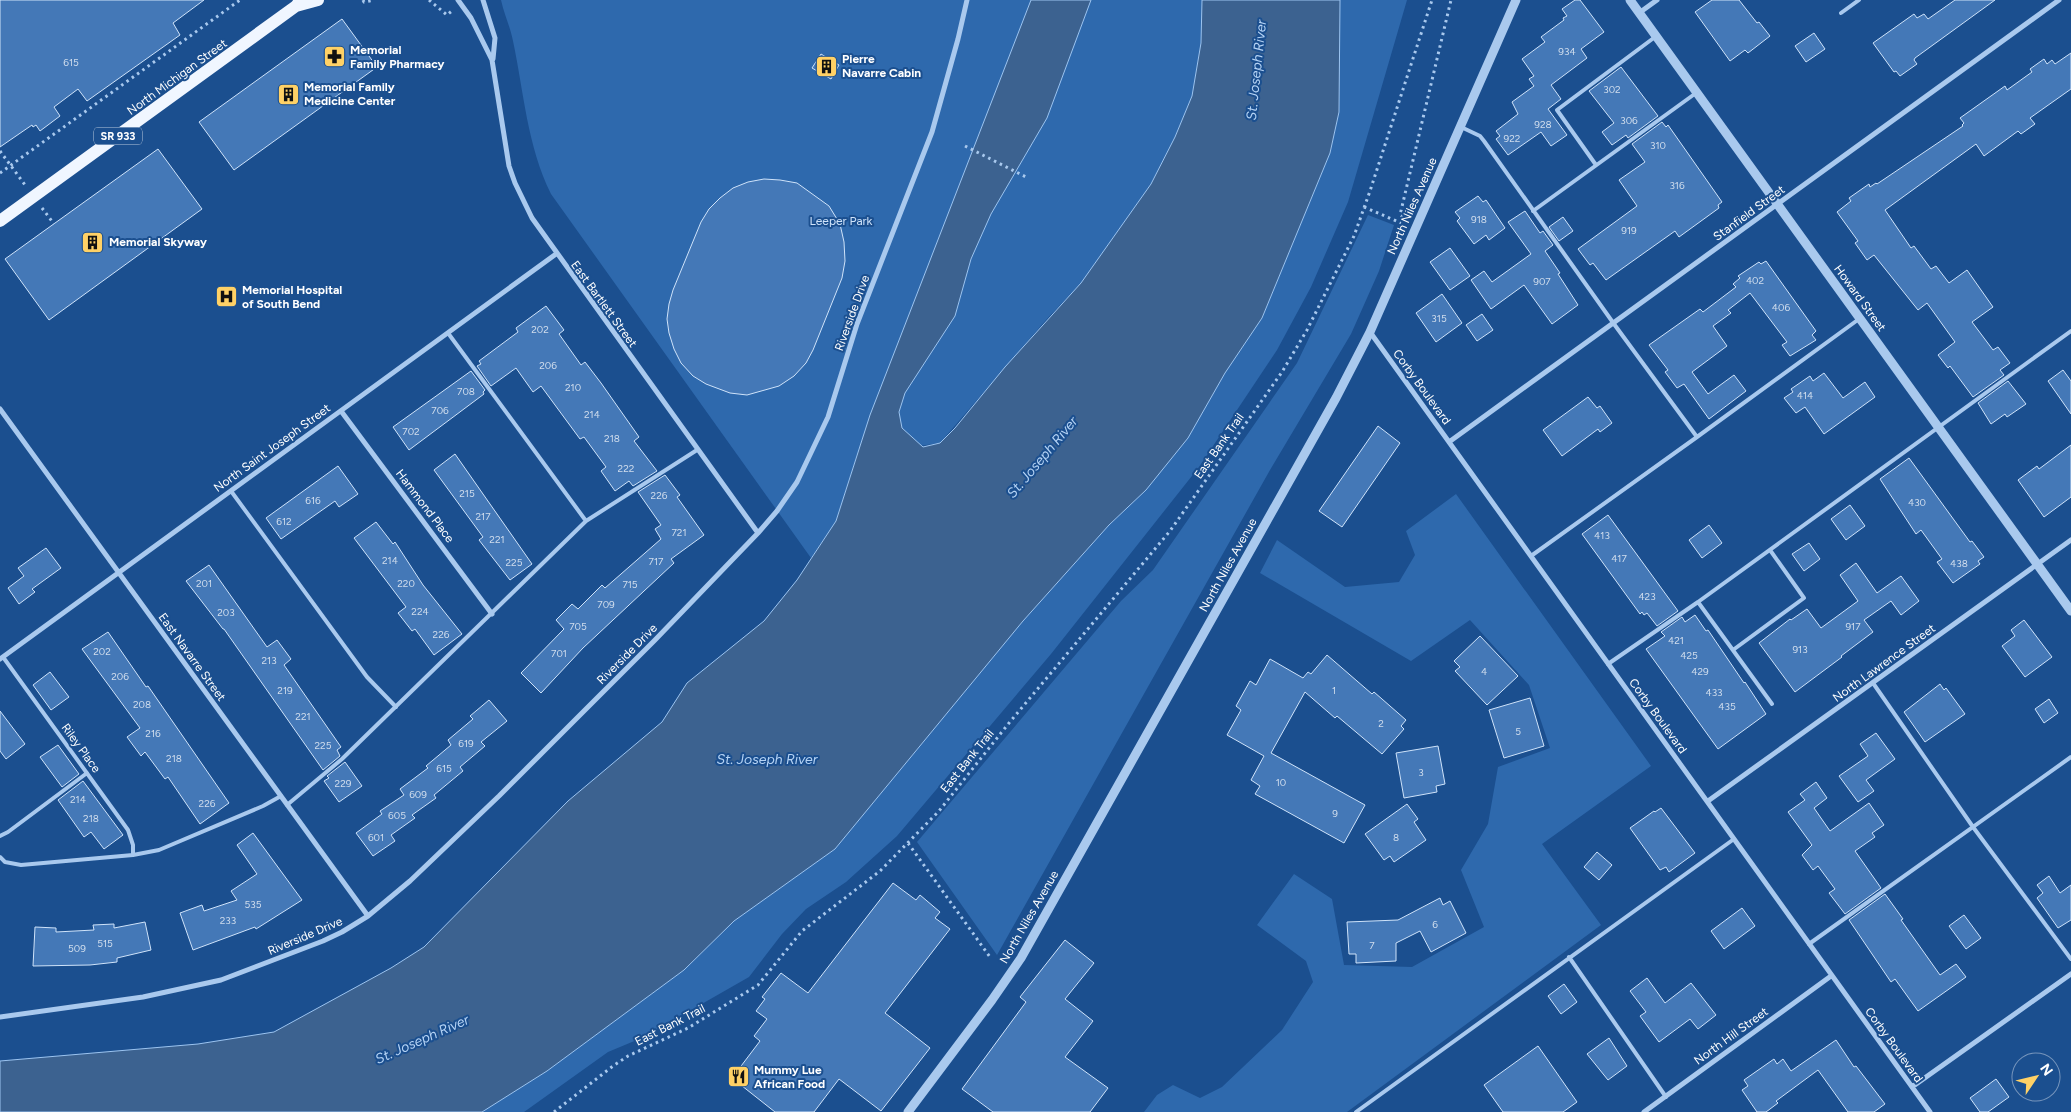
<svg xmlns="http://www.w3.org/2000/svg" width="2071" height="1112" viewBox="0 0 2071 1112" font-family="Figtree,sans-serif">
<rect width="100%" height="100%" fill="#1b4f8f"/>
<!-- green -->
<path fill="#2e69ad" d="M501 0H1202L1201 43 1192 96 1175 137 1151 184 1081 283 1046 320 940 443 857 455 836 521 811 558 551 194C527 145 524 93 513 41 510 26 504 14 501 0Z
M1340 0H1407L1348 202 1311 287 1277 350 1199 467 1051 654 897 836 846 882 806 909 782 934 749 977 644 1037 608 1052 524 1112H482L547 1071 684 970 734 921 835 849 1023 621 1109 525 1146 490 1262 318 1330 153 1339 112Z
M1368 215 1394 225 1379 271 1351 334 1270 470 997 955 917 842 1121 601 1153 570 1297 363Z
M1456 494 1651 766 1542 844 1601 925 1347 1112H1144L1157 1095 1173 1085 1200 1098 1222 1087 1282 1030 1313 982 1306 961 1257 925 1294 874 1332 899 1344 965 1412 967 1484 927 1461 870 1488 824 1498 767 1550 748 1529 685 1470 620 1411 661 1260 573 1277 540 1345 587 1399 582 1415 555 1406 531Z"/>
<!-- water -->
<path fill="#3c6290" stroke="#9cc4f0" d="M1031 0H1091L1047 118 991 214 971 259 955 316 905 393 899 412 902 428 923 447 940 443 955 428 1005 367 1081 283 1151 184 1175 137 1192 96 1201 43 1202 0H1340L1339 112 1330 153 1262 318 1225 373 1188 438 1146 490 1109 525 1023 621 835 849 734 921 684 970 547 1071 482 1112H0V1061L198 1044 274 1032 391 968 424 947 568 801 662 722 687 683 764 621 797 580 836 521 870 415Z"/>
<!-- building -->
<path fill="#4478b7" stroke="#cfe3fa" d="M0 0H204L173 23 180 35 87 101 78 89 54 107 60 116 40 131 36 125 33 127 32 125 0 147Z
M1575 0H1580L1604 32 1581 49 1587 58 1551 85 1561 99 1548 109 1567 135 1551 146 1541 132 1508 155 1496 139 1500 136 1496 131 1518 114 1512 102 1534 86 1529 79 1534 76 1522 59 1545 42 1541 37 1564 20 1563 18 1567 16 1562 9Z
M1712 0H1739L1757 23 1759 22 1770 36 1748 53 1745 50 1730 61 1695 12Z
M1955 0H1995L1915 58 1914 60 1917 64 1900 76 1896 71 1894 72 1873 43 1914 14 1917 18 1924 14 1928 19Z
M342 19 377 67 234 170 199 122Z
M1814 33 1825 49 1806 62 1795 46Z
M2071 53V89L2030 118 2035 124 2021 134 2018 131 1984 156 1976 144 1885 210 1911 248 1914 246 1931 269 1936 266 1949 283 1967 270 1993 307 1972 322 1993 350 1998 347 2010 363 2000 370 2004 375 1973 397 1950 366 1948 368 1938 355 1955 342 1927 303 1918 310 1874 255 1867 260 1855 243 1858 241 1837 212 1851 201 1849 198 1869 184 1870 187 1876 183 1877 184 1963 126 1962 125 1964 123 1960 118 2005 86 2007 90 2032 72 2030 69 2044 59 2047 64 2052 60 2055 64Z
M821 54 839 65 831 79 812 68Z
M1621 67 1658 116 1628 138 1626 135 1612 145 1602 132 1614 123 1589 91Z
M1662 122 1666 127 1668 125 1722 202 1718 205 1719 208 1679 237 1675 231 1606 280 1593 263 1590 265 1578 249 1637 206 1619 180 1645 162 1632 144Z
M158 149 202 209 49 320 5 259Z
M764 179 780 180 797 183 829 206 840 224 844 242 845 261 842 278 813 350 806 363 794 376 779 386 747 395 730 393 706 384 693 376 681 363 674 349 669 333 667 319 669 304 673 290 701 222 709 209 720 198 733 188 748 182Z
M1478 196 1483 202 1486 200 1505 228 1489 240 1486 235 1474 244 1457 221 1460 218 1455 212Z
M1525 211 1540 233 1543 231 1553 245 1545 251 1560 273 1558 274 1578 305 1552 324 1524 285 1491 309 1471 280 1484 271 1492 282 1531 254 1508 222Z
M1563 217 1573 231 1559 241 1549 227Z
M1450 248 1470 276 1450 290 1430 262Z
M1766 261 1816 331 1812 335 1816 340 1790 356 1782 345 1787 342 1750 293 1728 310 1731 313 1713 326 1727 346 1692 372 1708 394 1734 375 1746 391 1709 419 1684 384 1677 388 1665 372 1668 370 1649 345 1700 309 1703 312 1736 287 1733 284 1740 278 1738 276 1759 262 1761 264Z
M1442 294 1462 323 1436 342 1416 313Z
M546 306 564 330 559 334 581 365 585 362 601 383 639 437 634 441 657 471 633 486 629 481 615 491 601 471 606 467 584 437 580 439 541 386 533 392 516 368 491 386 477 366 481 364 479 361 518 332 516 328Z
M1482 314 1493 330 1477 341 1466 325Z
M2063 370 2071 381V414L2048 381Z
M471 371 485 390 483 392 484 394 409 450 393 427Z
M1824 373 1843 398 1865 382 1875 397 1824 434 1805 407 1796 413 1784 398 1793 392 1791 389 1810 376 1813 381Z
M2008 381 2026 404 2007 417 2005 414 1991 424 1978 403Z
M1588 397 1597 408 1600 406 1612 423 1600 432 1598 429 1562 456 1543 430Z
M1378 426 1400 443 1342 527 1319 511Z
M2071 445V497L2044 517 2018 480 2037 466 2039 469Z
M455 454 532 564 510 580 479 540 483 537 434 470Z
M1909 458 1970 542 1972 541 1984 557 1978 561 1980 564 1953 583 1937 562 1942 559 1921 530 1916 534 1880 479Z
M338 466 358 494 339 507 335 501 281 539 266 518Z
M665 475 680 495 677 497 704 535 671 559 674 563 583 648 541 693 521 673 564 629 556 620 572 604 578 609 602 585 605 588 661 539 655 529 661 525 638 492Z
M1850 505 1865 526 1846 540 1831 519Z
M1608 515 1678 611 1657 626 1647 613 1644 615 1642 612 1640 614 1582 534Z
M376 522 393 544 395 542 423 585 462 634 434 655 415 629 412 631 398 613 406 607 354 538Z
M1709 525 1722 543 1702 558 1689 540Z
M1809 543 1820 559 1804 571 1792 554Z
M46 548 61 568 32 589 35 592 19 604 8 588 24 576 18 568Z
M1856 563 1877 593 1901 576 1919 601 1901 615 1891 601 1864 620 1873 632 1841 656 1842 657 1795 692 1759 643 1790 619 1791 620 1807 609 1821 628 1858 601 1840 575Z
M209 565 267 647 277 640 291 659 284 665 341 747 337 750 340 756 323 770 224 629H223L186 581Z
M1695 615 1706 631 1708 630 1744 683 1745 682 1766 714 1718 749 1646 649 1665 636 1661 632 1682 617 1685 622Z
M2024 620 2052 657 2025 677 2002 646 2015 636 2011 630Z
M108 632 146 687 148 686 229 803 200 824 168 777 165 779 145 752 141 756 127 737 140 728 82 649Z
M1480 636 1518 676 1487 705 1455 671 1460 667 1454 661Z
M1327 655 1372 694 1374 692 1406 720 1401 726 1404 729 1382 754 1337 716 1335 718 1305 692 1271 753 1365 805 1344 843 1255 794 1260 786 1251 780 1264 756 1227 735 1241 710 1236 706 1250 681 1256 685 1270 659 1303 678 1308 672 1311 674Z
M50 672 69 697 51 710 33 685Z
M1940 684 1944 690 1946 688 1965 714 1925 742 1904 712Z
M1530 698 1544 746 1504 758 1489 710Z
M2049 699 2058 713 2044 723 2035 709Z
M489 700 507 721 481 742 485 746 460 767 463 771 434 795 436 798 412 815 415 818 391 835 395 841 373 856 356 833 382 814 380 811 404 795 400 789 428 768 426 766 451 745 448 740 473 719 470 716Z
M0 711 25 744 6 759 0 751Z
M1876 733 1895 759 1866 780 1874 791 1858 802 1839 776 1868 756 1860 744Z
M58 745 79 774 62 787 40 757Z
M1438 746 1445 784 1436 786 1437 792 1404 798 1396 753Z
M345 762 362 786 339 802 324 781 329 778 327 776Z
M83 781 123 835 104 849 91 832 84 837 58 800Z
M1816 782 1827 798 1814 808 1830 831 1869 803 1884 825 1872 833 1875 837 1855 851 1881 888 1845 914 1829 893 1835 889 1818 866 1813 870 1802 855 1812 845 1788 812 1805 800 1800 794Z
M1407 804 1418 819 1414 822 1426 840 1394 862 1390 856 1384 860 1365 834Z
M1661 808 1695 853 1669 872 1666 867 1660 870 1630 828 1654 811 1655 812Z
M253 833 302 900 256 929 255 927 193 950 180 913 202 905 204 911 237 900 231 891 257 874 237 845Z
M1597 852 1612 865 1599 880 1584 867Z
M2049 876 2060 893 2071 885V920L2058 928 2037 898 2043 893 2037 885Z
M893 883 916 900 920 895 940 912 935 918 950 929 885 1013 930 1048 881 1111 839 1079 814 1112H775L732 1078 760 1041 754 1036 767 1019 756 1011 765 999 762 997 781 973 808 993Z
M1885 894 1903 919 1901 920 1940 975 1956 964 1966 977 1918 1011 1895 979 1891 982 1849 920Z
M1440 898 1443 905 1450 901 1466 933 1431 952 1420 931 1396 943V961L1356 963V954H1349L1347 922 1398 920Z
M1742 908 1755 926 1724 949 1711 931Z
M1964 915 1981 938 1966 949 1949 926Z
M145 922 151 950 117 958V962L90 965 33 966 35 927 56 928V932L94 930 93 925 114 924V928Z
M1065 940 1094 963 1065 999 1093 1021 1065 1057 1108 1088 1090 1112H993L962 1089 1026 1002 1020 997Z
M1647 978 1665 1003 1691 983 1716 1015 1698 1029 1690 1019 1659 1042 1640 1016 1646 1012 1630 991Z
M1564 984 1577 1002 1561 1014 1548 996Z
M1609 1038 1627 1066 1608 1080 1587 1054Z
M1836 1040 1854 1067 1856 1066 1885 1104 1874 1112H1848L1818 1070 1776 1101 1778 1103 1766 1112H1757L1742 1090 1748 1086 1744 1080 1774 1059 1777 1064 1783 1059 1791 1071Z
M1538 1046 1577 1102 1563 1112H1503L1484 1085Z
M1996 1079 2009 1097 1988 1112H1980L1970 1098Z"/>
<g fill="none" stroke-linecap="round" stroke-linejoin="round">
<!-- path -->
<path stroke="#a9c9ee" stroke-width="3" stroke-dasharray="2.5 4" stroke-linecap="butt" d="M363 0 364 2 374 0
M429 0 447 15 453 10
M965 146 1026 177
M0 151 25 185
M0 173 240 0
M1364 207 1401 223
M42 208 54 224
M1403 217 1400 215 1451 0
M908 843 990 957
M554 1112 613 1066 628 1056 688 1028 758 985 802 931 880 871 939 811 1009 723 1170 531 1282 372 1307 330 1354 236 1370 191 1432 0"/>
<!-- service -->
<path stroke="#a9c9ee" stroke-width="4" d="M1841 13 1859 0
M1461 127 1480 136 1484 141 1614 324 1697 437
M1596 165 1557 110 1655 37
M1533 211 1696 93
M448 333 586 521
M231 491 367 677 396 707
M1531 556 1697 437 1859 319
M1698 602 1772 704
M1733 650 1804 598 1770 550
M3 657 128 830 133 845V855
M1608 664 1698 602 2071 331
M1873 683 1973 827 2071 959
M287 805 342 759 586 521 697 450
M0 836 8 832 87 773
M0 857 5 862 21 865 133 855 159 850 263 806 281 796
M1809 944 2071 757
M1569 957 1666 1097
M1356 1112 1734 839"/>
<!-- minor -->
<path stroke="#a9c9ee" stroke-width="5" d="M458 0 471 18 492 60 509 166 515 183 532 218 758 533
M483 0 495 38 493 59
M1639 13 1657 0
M1370 332 1930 1112
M0 409 368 916
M341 411 492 614
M1449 442 2059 0
M0 659 556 254
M1708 801 2071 540
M0 1017 143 997 221 980 323 941 342 932 368 916 410 881 499 796 655 640 758 533 777 511 797 482 828 417 857 324 932 132 958 39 967 0
M1912 1087 2071 974
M1644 1112 1831 976"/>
<!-- tertiary -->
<path stroke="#a9c9ee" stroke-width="9" d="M1630 0 2071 611
M908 1112 992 1000 1021 958 1336 398 1370 332 1516 0"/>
<!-- primary -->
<path stroke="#f0f6ff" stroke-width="12" d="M296 6 318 0
M0 221 296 6 301 0"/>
</g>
<!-- icons -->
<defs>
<symbol id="pharmacy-square" viewBox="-11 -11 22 22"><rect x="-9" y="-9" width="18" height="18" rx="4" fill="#ffd166" stroke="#1b4f8f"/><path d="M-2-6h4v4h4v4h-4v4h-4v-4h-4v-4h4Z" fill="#111"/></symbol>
<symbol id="building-square" viewBox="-11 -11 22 22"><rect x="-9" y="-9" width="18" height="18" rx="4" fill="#ffd166" stroke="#1b4f8f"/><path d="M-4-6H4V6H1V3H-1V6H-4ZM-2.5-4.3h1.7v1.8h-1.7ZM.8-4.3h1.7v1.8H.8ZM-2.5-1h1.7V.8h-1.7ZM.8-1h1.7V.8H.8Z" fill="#111"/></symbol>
<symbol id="hospital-square" viewBox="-11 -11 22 22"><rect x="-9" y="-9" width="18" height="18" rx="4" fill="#ffd166" stroke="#1b4f8f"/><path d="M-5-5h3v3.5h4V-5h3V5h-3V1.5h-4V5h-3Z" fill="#111"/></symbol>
<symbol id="restaurant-square" viewBox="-11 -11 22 22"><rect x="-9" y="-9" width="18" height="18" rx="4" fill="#ffd166" stroke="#1b4f8f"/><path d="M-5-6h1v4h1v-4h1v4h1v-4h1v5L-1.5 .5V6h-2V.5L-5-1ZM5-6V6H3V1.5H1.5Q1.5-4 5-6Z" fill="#111"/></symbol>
</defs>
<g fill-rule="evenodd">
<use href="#pharmacy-square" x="322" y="44" width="25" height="25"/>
<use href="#building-square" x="814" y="54" width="25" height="25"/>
<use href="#building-square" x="276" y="82" width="25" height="25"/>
<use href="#building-square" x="80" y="230" width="25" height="25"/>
<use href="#hospital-square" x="214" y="284" width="25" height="25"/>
<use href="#restaurant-square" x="726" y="1064" width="25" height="25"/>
</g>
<g text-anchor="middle" stroke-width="4" stroke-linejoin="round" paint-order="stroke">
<!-- number labels -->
<g font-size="10" fill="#d0dded">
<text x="1567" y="55">934</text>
<text x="71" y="66">615</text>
<text x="1612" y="93">302</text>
<text x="1629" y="124">306</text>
<text x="1543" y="128">928</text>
<text x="1512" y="142">922</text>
<text x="1658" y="149">310</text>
<text x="1677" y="189">316</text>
<text x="1479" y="223">918</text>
<text x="1629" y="234">919</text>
<text x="1755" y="284">402</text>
<text x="1542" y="285">907</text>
<text x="1781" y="311">406</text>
<text x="1439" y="322">315</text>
<text x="540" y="333">202</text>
<text x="548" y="369">206</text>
<text x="573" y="391">210</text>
<text x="466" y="395">708</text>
<text x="1805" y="399">414</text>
<text x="440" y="414">706</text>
<text x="592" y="418">214</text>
<text x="411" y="435">702</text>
<text x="612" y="442">218</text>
<text x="626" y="472">222</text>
<text x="467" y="497">215</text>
<text x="659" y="499">226</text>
<text x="313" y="504">616</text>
<text x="1917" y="506">430</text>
<text x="483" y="520">217</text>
<text x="284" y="525">612</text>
<text x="679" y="536">721</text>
<text x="1602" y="539">413</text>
<text x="497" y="543">221</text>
<text x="1619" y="562">417</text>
<text x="390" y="564">214</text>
<text x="656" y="565">717</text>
<text x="514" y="566">225</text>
<text x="1959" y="567">438</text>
<text x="204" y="587">201</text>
<text x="406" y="587">220</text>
<text x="630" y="588">715</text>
<text x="1647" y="600">423</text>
<text x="606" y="608">709</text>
<text x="420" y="615">224</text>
<text x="226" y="616">203</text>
<text x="578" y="630">705</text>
<text x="1853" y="630">917</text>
<text x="441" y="638">226</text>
<text x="1676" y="644">421</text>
<text x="1800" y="653">913</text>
<text x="102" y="655">202</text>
<text x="559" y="657">701</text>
<text x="1689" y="659">425</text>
<text x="269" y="664">213</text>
<text x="1484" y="675">4</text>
<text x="1700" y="675">429</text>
<text x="120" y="680">206</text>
<text x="285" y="694">219</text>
<text x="1334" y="694">1</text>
<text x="1714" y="696">433</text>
<text x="142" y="708">208</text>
<text x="1727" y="710">435</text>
<text x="303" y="720">221</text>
<text x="1381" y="727">2</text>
<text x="1518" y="735">5</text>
<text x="153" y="737">216</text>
<text x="466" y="747">619</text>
<text x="323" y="749">225</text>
<text x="174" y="762">218</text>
<text x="444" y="772">615</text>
<text x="1421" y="776">3</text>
<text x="1281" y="786">10</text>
<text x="343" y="787">229</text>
<text x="418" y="798">609</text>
<text x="78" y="803">214</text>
<text x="207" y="807">226</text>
<text x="1335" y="817">9</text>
<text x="397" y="819">605</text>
<text x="91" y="822">218</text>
<text x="376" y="841">601</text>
<text x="1396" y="841">8</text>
<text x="253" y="908">535</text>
<text x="228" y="924">233</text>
<text x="1435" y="928">6</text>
<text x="105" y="947">515</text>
<text x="1372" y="949">7</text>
<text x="77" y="952">509</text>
</g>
<!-- shield labels -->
<rect fill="#1b4f8f" stroke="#bbcadd" stroke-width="1" x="94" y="127.5" width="48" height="17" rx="4"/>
<g font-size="11" font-weight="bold" fill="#fff">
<text x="118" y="140">SR 933</text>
</g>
<!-- poi labels -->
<g font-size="12" font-weight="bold" fill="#fff" stroke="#1b4f8f" text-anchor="start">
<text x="350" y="54">Memorial<tspan x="350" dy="14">Family Pharmacy</tspan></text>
<text x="842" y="63">Pierre<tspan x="842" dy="14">Navarre Cabin</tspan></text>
<text x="304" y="91">Memorial Family<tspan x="304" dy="14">Medicine Center</tspan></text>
<text x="109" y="246">Memorial Skyway</text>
<text x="242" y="294">Memorial Hospital<tspan x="242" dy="14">of South Bend</tspan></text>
<text x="754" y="1074">Mummy Lue<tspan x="754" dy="14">African Food</tspan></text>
</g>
<!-- street labels -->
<g font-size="12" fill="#fff" stroke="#1b4f8f">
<text transform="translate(177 77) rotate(-36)" y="4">North Michigan Street</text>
<text transform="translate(1412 206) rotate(-66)" y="4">North Niles Avenue</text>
<text transform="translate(1749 213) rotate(-36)" y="4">Stanfield Street</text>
<text transform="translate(1860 298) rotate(54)" y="4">Howard Street</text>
<text transform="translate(604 304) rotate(54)" y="4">East Bartlett Street</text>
<text transform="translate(852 313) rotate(-70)" y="4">Riverside Drive</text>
<text transform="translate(1422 387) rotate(54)" y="4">Corby Boulevard</text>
<text transform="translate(1219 446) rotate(-55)" y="4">East Bank Trail</text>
<text transform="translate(272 448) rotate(-36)" y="4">North Saint Joseph Street</text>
<text transform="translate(425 506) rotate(53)" y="4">Hammond Place</text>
<text transform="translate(1228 565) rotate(-61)" y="4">North Niles Avenue</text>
<text transform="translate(627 654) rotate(-45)" y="4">Riverside Drive</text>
<text transform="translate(192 657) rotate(54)" y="4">East Navarre Street</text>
<text transform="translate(1884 663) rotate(-36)" y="4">North Lawrence Street</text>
<text transform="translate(1658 716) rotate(54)" y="4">Corby Boulevard</text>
<text transform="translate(81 748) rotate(54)" y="4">Riley Place</text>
<text transform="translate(967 761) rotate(-51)" y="4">East Bank Trail</text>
<text transform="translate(1029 917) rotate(-60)" y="4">North Niles Avenue</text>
<text transform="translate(305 936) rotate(-23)" y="4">Riverside Drive</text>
<text transform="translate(670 1025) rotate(-27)" y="4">East Bank Trail</text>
<text transform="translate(1731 1036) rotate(-36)" y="4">North Hill Street</text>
<text transform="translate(1894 1045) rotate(54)" y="4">Corby Boulevard</text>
</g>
<!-- park labels -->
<g font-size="12" fill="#cfe3fa" stroke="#1b4f8f">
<text x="841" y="225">Leeper Park</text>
</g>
<!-- water labels -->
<g font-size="14" font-style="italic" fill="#b5d3f5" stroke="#1b4f8f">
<text transform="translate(1256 70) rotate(-84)" y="5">St. Joseph River</text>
<text transform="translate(1042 457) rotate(-50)" y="5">St. Joseph River</text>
<text x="767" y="764">St. Joseph River</text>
<text transform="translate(422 1039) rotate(-24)" y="5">St. Joseph River</text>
</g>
</g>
<!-- north arrow -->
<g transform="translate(2036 1077) rotate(55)"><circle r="24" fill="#1b4f8f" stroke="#7695bc"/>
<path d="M0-4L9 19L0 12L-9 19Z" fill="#ffd166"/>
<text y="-8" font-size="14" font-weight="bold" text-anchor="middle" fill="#ffffff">N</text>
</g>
</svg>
